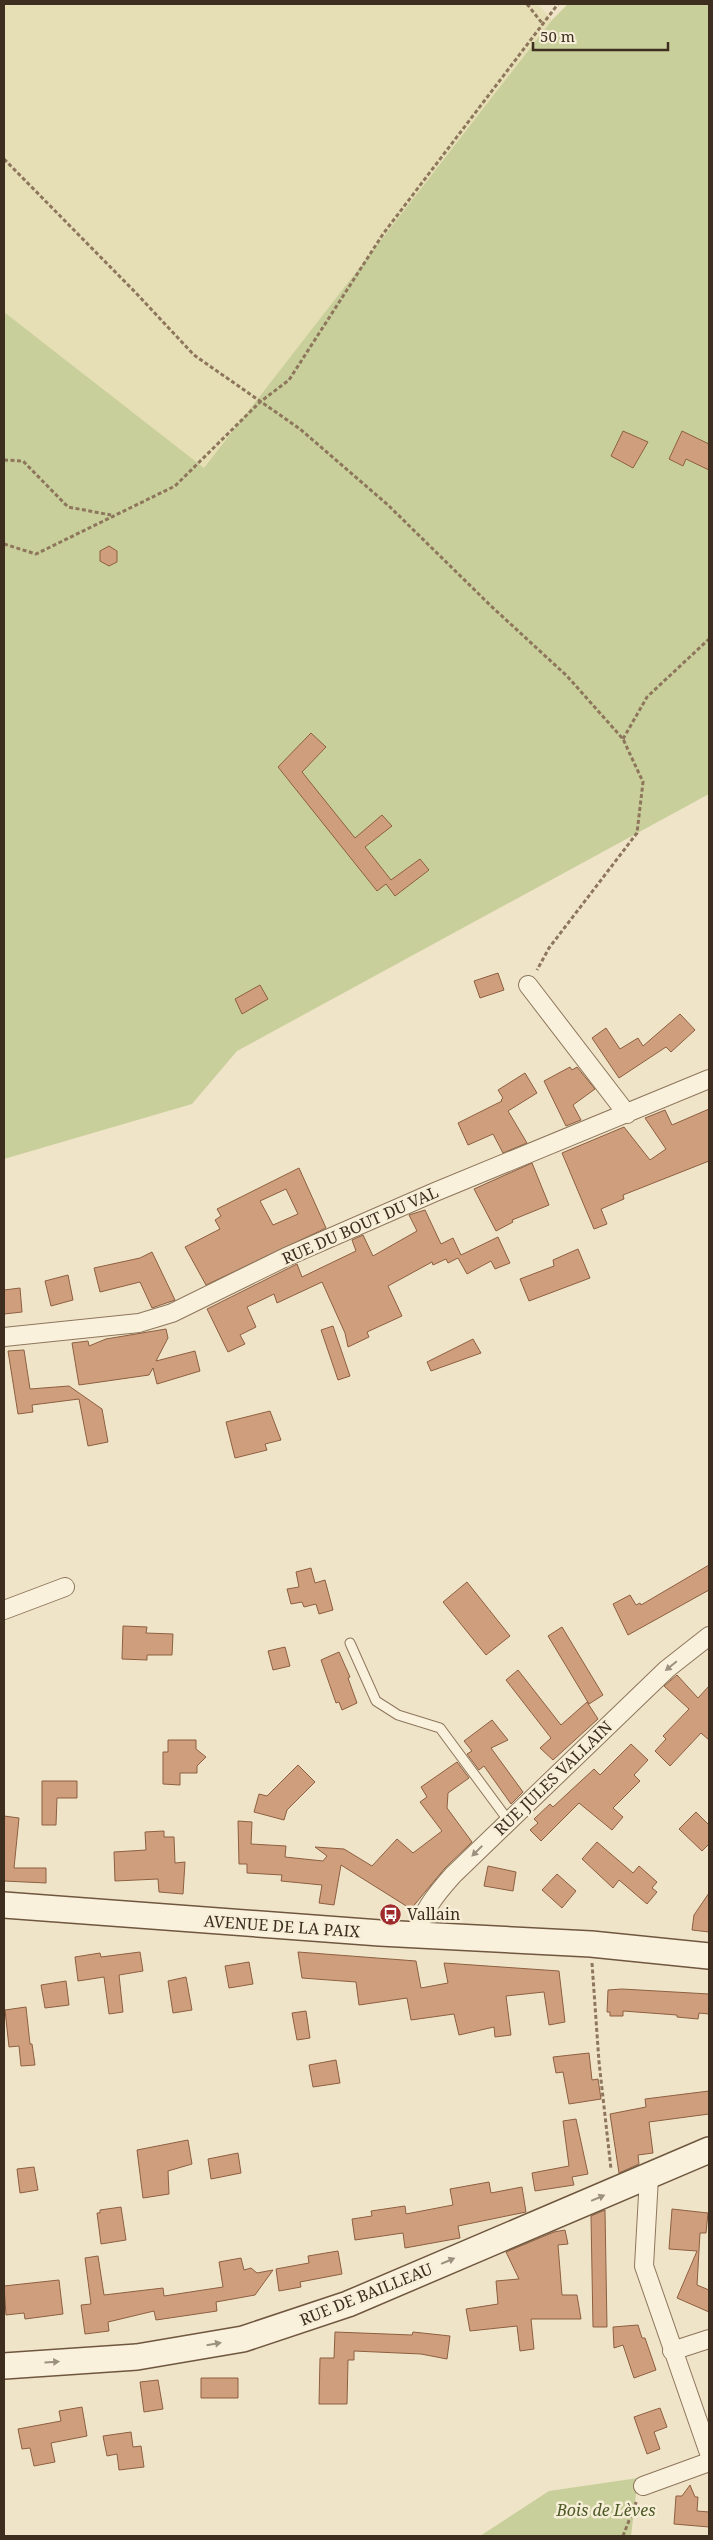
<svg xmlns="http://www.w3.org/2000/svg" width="713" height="2540" viewBox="0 0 713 2540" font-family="'Noto Serif',serif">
<rect width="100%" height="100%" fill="#f0e4c8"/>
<!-- farmland -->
<path fill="#e6deb5" d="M4 4H538L552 20 204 469 4 312Z"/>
<!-- green -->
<path fill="#c9cf9b" d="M568 4H709V794L237 1051 192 1104 4 1159V312L204 468 552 20Z
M638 2478 631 2536H480L549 2491Z"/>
<!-- building -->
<path fill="#cf9f7d" stroke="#8d5f41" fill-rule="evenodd" d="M623 431 648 442 633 468 611 456Z
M682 431 709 444V470L686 459 683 466 669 459Z
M109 546 117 551V562L109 566 100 561V551Z
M311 733 326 747 302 772 355 838 382 815 392 826 365 847 391 880 420 859 429 870 395 896 386 884 377 891 278 767Z
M498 973 504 990 480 998 474 981Z
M260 985 268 999 242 1014 235 999Z
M680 1014 695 1030 671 1052 666 1047 619 1078 592 1038 606 1028 620 1049 638 1038 643 1046Z
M570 1067 572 1070 577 1067 595 1089 573 1105 581 1120 566 1126 544 1081Z
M525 1073 537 1093 508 1111 527 1143 503 1153 493 1134 468 1145 458 1123 502 1101 501 1100 503 1098 498 1090Z
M709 1109V1161L623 1195 624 1199 601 1209 607 1224 594 1229 562 1153 624 1127 650 1160 666 1149 645 1118 665 1110 672 1125Z
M532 1163 549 1205 512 1220 513 1222 496 1231 474 1189Z
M299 1168 326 1228 206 1285 185 1247 220 1229 215 1220 221 1216 217 1209ZM286 1189 298 1214 273 1225 260 1201Z
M425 1210 441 1244 453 1238 461 1255 498 1237 510 1263 495 1269 491 1261 467 1274 458 1258 448 1263 446 1259 433 1265 432 1262 388 1286 402 1316 367 1332 369 1337 348 1347 345 1333 322 1282 277 1303 274 1294 247 1307 256 1327 240 1335 245 1344 228 1352 207 1309 297 1264 302 1277 356 1251 352 1240 363 1235 373 1256 417 1231 409 1215Z
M578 1249 590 1278 529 1301 520 1279 554 1266 553 1260Z
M152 1252 175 1300 152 1308 140 1282 100 1292 94 1268 140 1258Z
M68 1275 73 1300 51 1306 45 1281Z
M20 1288 22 1312 4 1314V1290Z
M333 1326 350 1376 338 1380 321 1330Z
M166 1329 168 1338 156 1361 195 1351 200 1371 157 1384 153 1368 149 1375 79 1385 72 1343 88 1341 89 1346 106 1339Z
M473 1339 481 1353 431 1371 427 1362Z
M24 1350 30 1389 69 1386 102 1409 108 1442 88 1446 79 1399 32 1405 33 1412 18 1414 8 1351Z
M270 1411 281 1440 265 1444 267 1450 235 1458 226 1422Z
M709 1565V1590L628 1635 613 1604 630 1595 636 1605 640 1603 641 1605Z
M311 1568 315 1583 325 1580 333 1610 319 1614 316 1604 304 1607 302 1602 291 1604 287 1589 299 1587 296 1572Z
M467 1582 510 1636 486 1655 443 1602Z
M123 1626 147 1627 146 1633 173 1634 172 1655H147V1660L122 1659Z
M562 1627 603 1695 589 1704 548 1636Z
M285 1647 290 1666 273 1670 268 1651Z
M339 1652 350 1677 348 1678 357 1703 342 1710 339 1702 336 1703 321 1660Z
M518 1670 561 1725 587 1702 598 1719 553 1760 540 1748 551 1738 506 1680Z
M677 1675 698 1698 709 1686V1740L701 1733 670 1766 655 1751 666 1739 663 1736 689 1709 664 1686Z
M492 1720 508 1740 491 1748 523 1792 511 1804 484 1766 479 1770 467 1754 472 1751 464 1741Z
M168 1740H196V1749L206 1757 197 1766V1773H180V1785L163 1784V1752H168Z
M631 1744 648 1760 634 1775 640 1781 613 1808 623 1817 612 1830 579 1803 541 1841 530 1830 538 1823 534 1819 550 1804 553 1807 594 1769 600 1775Z
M457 1762 469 1778 448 1793 447 1808 472 1842 445 1868 411 1909 341 1865 334 1905 319 1903 322 1885 281 1881 282 1875 247 1873V1864H239L238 1821 252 1822 251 1844 286 1846 285 1857 323 1861 327 1856 315 1847 344 1849 372 1866 397 1839 413 1853 442 1831 420 1802 427 1797 421 1787Z
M298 1765 315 1782 287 1810 284 1820 254 1812 259 1794 267 1796Z
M42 1781H77V1798H57L56 1825H42Z
M696 1812 709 1825V1844L702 1851 679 1829Z
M4 1816 19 1818 14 1868H46V1883L4 1881Z
M164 1831V1837H174L175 1863 185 1862 183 1894 159 1892 158 1879 115 1881 114 1852 146 1850 145 1832Z
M597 1842 633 1873 639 1866 657 1882 652 1888 657 1892 647 1904 619 1880 613 1888 582 1859Z
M488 1866 516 1872 513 1891 484 1886Z
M557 1874 576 1891 562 1908 542 1890Z
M709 1893V1932L692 1930 694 1915Z
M140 1952 143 1971 119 1975 123 2012 109 2014 104 1977 78 1981 75 1957 100 1953 101 1957Z
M298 1952 416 1961 421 1988 448 1983 444 1963 559 1971 565 2022 549 2025 544 1992 506 1996 511 2035 495 2037 494 2027 459 2035 454 2014 411 2020 407 1998 359 2005 356 1982 302 1978Z
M249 1962 253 1984 229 1988 225 1966Z
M186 1977 192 2010 173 2013 168 1981Z
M66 1981 69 2005 45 2008 41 1985Z
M622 1989 709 1994V2014L699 2013 698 2019 677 2017V2015L623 2011V2016H610V2012H607L608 1990Z
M26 2007 30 2044H32L35 2065 21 2066 19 2046 9 2047 5 2010Z
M306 2011 310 2038 297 2040 292 2013Z
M589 2053 592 2080 598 2079 601 2099 569 2104 563 2072 556 2073 553 2057Z
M336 2060 340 2083 313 2087 309 2065Z
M709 2091V2114L649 2122 653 2153 638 2155 639 2164 619 2173 610 2114 646 2107 645 2099Z
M576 2119 588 2174 572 2177 574 2185 535 2191 532 2173 569 2166 563 2121Z
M188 2140 192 2164 168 2171 169 2194 143 2198 137 2150Z
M238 2153 241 2173 211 2179 208 2159Z
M34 2167 38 2190 20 2193 17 2169Z
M489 2182 491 2193 522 2187 526 2212 458 2226 460 2238 405 2248 403 2233 355 2240 352 2219 372 2216 371 2211 405 2206 406 2214 453 2205 450 2189Z
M121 2207 126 2240 101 2244 97 2213H100V2210Z
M672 2209 708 2213 706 2233H700L697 2285 709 2290V2312L677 2298 697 2251 669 2249Z
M605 2210 607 2327H593L591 2216Z
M565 2230 568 2244 558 2245 562 2295H577L581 2319H531L534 2349 520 2351 517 2326 470 2331 466 2309 498 2304 496 2281 519 2279 506 2252 554 2232Z
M338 2251 342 2274 300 2282 301 2287 279 2291 276 2269 309 2263 308 2256Z
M98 2256 104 2295 163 2288 164 2296 223 2287 219 2262 241 2258 244 2270 251 2268 257 2273 273 2270 255 2295 216 2302 217 2311 156 2320 154 2311 108 2322 109 2331 85 2334 81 2305 91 2304 85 2258Z
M59 2280 63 2314 25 2319 24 2313 6 2315 4 2286Z
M638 2325 642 2338H645L656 2370 634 2378 623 2345 614 2348 613 2327Z
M335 2332 412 2335 413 2332 450 2336 447 2359 421 2354 354 2351V2360H348L347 2404H319L320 2358H334Z
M201 2378H238V2398H201Z
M158 2380 163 2409 144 2412 140 2382Z
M82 2407 87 2436 51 2443 55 2462 34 2466 30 2448 22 2449 18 2429 61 2421 59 2411Z
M660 2408 667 2427 654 2432 660 2449 647 2454 634 2417Z
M131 2432 133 2447 141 2446 144 2467 119 2470 117 2454 107 2456 103 2436Z
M690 2485 695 2497H698L697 2511 709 2512V2527L674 2524 676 2496H682Z"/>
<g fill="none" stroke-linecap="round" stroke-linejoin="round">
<defs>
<path id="lane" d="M350 1643 376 1701 398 1715 440 1728 508 1820"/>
<path id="street" d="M528 985 627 1114
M4 1337 139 1323 172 1313 286 1257 435 1192 709 1079
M4 1610 65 1587
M416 1935C423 1910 436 1894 453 1875L667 1669 709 1636
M649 2177 644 2266 709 2453
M672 2351 709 2339
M643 2486 709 2462"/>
<path id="secondary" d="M4 1905 380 1933 591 1944 709 1956
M4 2366 137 2357 243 2339 348 2304 709 2150"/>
</defs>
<!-- lane casing -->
<use href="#lane" stroke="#8d765c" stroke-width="11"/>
<!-- street casing -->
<use href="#street" stroke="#8d765c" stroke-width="20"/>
<!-- secondary casing -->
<use href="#secondary" stroke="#6f573f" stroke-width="28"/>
<!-- path -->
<path stroke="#8d765c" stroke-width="3" stroke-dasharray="4 2.5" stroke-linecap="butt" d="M527 4 542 23
M4 159 135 292 194 355 300 429 388 505 491 606 567 676 623 739 643 782 637 833 549 948 537 970
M4 460 23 461 68 507 111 515
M4 544 36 554 175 486 260 402 289 380 383 234 558 4
M623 739 647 697 709 639
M592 1963 599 2062 611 2169
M623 2536 637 2500"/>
<!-- lane -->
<use href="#lane" stroke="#faf1dc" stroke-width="9"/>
<!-- street -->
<use href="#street" stroke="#faf1dc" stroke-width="18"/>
<!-- secondary -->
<use href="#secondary" stroke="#faf1dc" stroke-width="25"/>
</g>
<!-- one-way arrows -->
<defs><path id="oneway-solid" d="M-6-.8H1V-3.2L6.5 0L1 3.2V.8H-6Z" transform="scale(1.25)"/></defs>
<g fill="#9c907e">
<use href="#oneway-solid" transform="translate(671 1666) rotate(141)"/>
<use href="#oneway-solid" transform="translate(477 1851) rotate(135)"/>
<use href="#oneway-solid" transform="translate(598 2198) rotate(-23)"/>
<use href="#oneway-solid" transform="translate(448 2261) rotate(-23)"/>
<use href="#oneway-solid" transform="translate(214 2344) rotate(-10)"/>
<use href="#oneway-solid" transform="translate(52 2362) rotate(-3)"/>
</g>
<!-- icons -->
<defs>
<symbol id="bus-disc" viewBox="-11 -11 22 22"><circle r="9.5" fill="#9e2a2b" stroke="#f7eed8"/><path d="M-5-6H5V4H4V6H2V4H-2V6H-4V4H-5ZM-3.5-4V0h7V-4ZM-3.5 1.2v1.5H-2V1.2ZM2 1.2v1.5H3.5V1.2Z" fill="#fff"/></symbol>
</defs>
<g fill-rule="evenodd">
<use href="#bus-disc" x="378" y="1902" width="25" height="25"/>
</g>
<g text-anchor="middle" stroke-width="5" stroke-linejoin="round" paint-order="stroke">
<!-- street labels -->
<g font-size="16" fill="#3d2e20" stroke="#f7eed8">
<text transform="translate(360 1225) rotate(-24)" y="6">RUE DU BOUT DU VAL</text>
<text transform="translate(553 1778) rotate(-44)" y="6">RUE JULES VALLAIN</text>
<text transform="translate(282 1926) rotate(4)" y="6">AVENUE DE LA PAIX</text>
<text transform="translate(366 2294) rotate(-22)" y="6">RUE DE BAILLEAU</text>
</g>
<!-- poi labels -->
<g font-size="16" fill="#3d2e20" stroke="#f7eed8" text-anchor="start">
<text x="407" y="1920">Vallain</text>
</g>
<!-- park labels -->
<g font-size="16" font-style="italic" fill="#4d5a26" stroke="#f7eed8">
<text x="606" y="2516">Bois de Lèves</text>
</g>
</g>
<!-- border -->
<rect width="713" height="2540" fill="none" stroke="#3d2e20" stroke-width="10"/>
<!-- scale -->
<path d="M533 42v8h135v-8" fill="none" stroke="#3d2e20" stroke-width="2.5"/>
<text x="540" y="42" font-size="15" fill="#3d2e20" stroke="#f7eed8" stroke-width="4" paint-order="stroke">50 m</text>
</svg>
